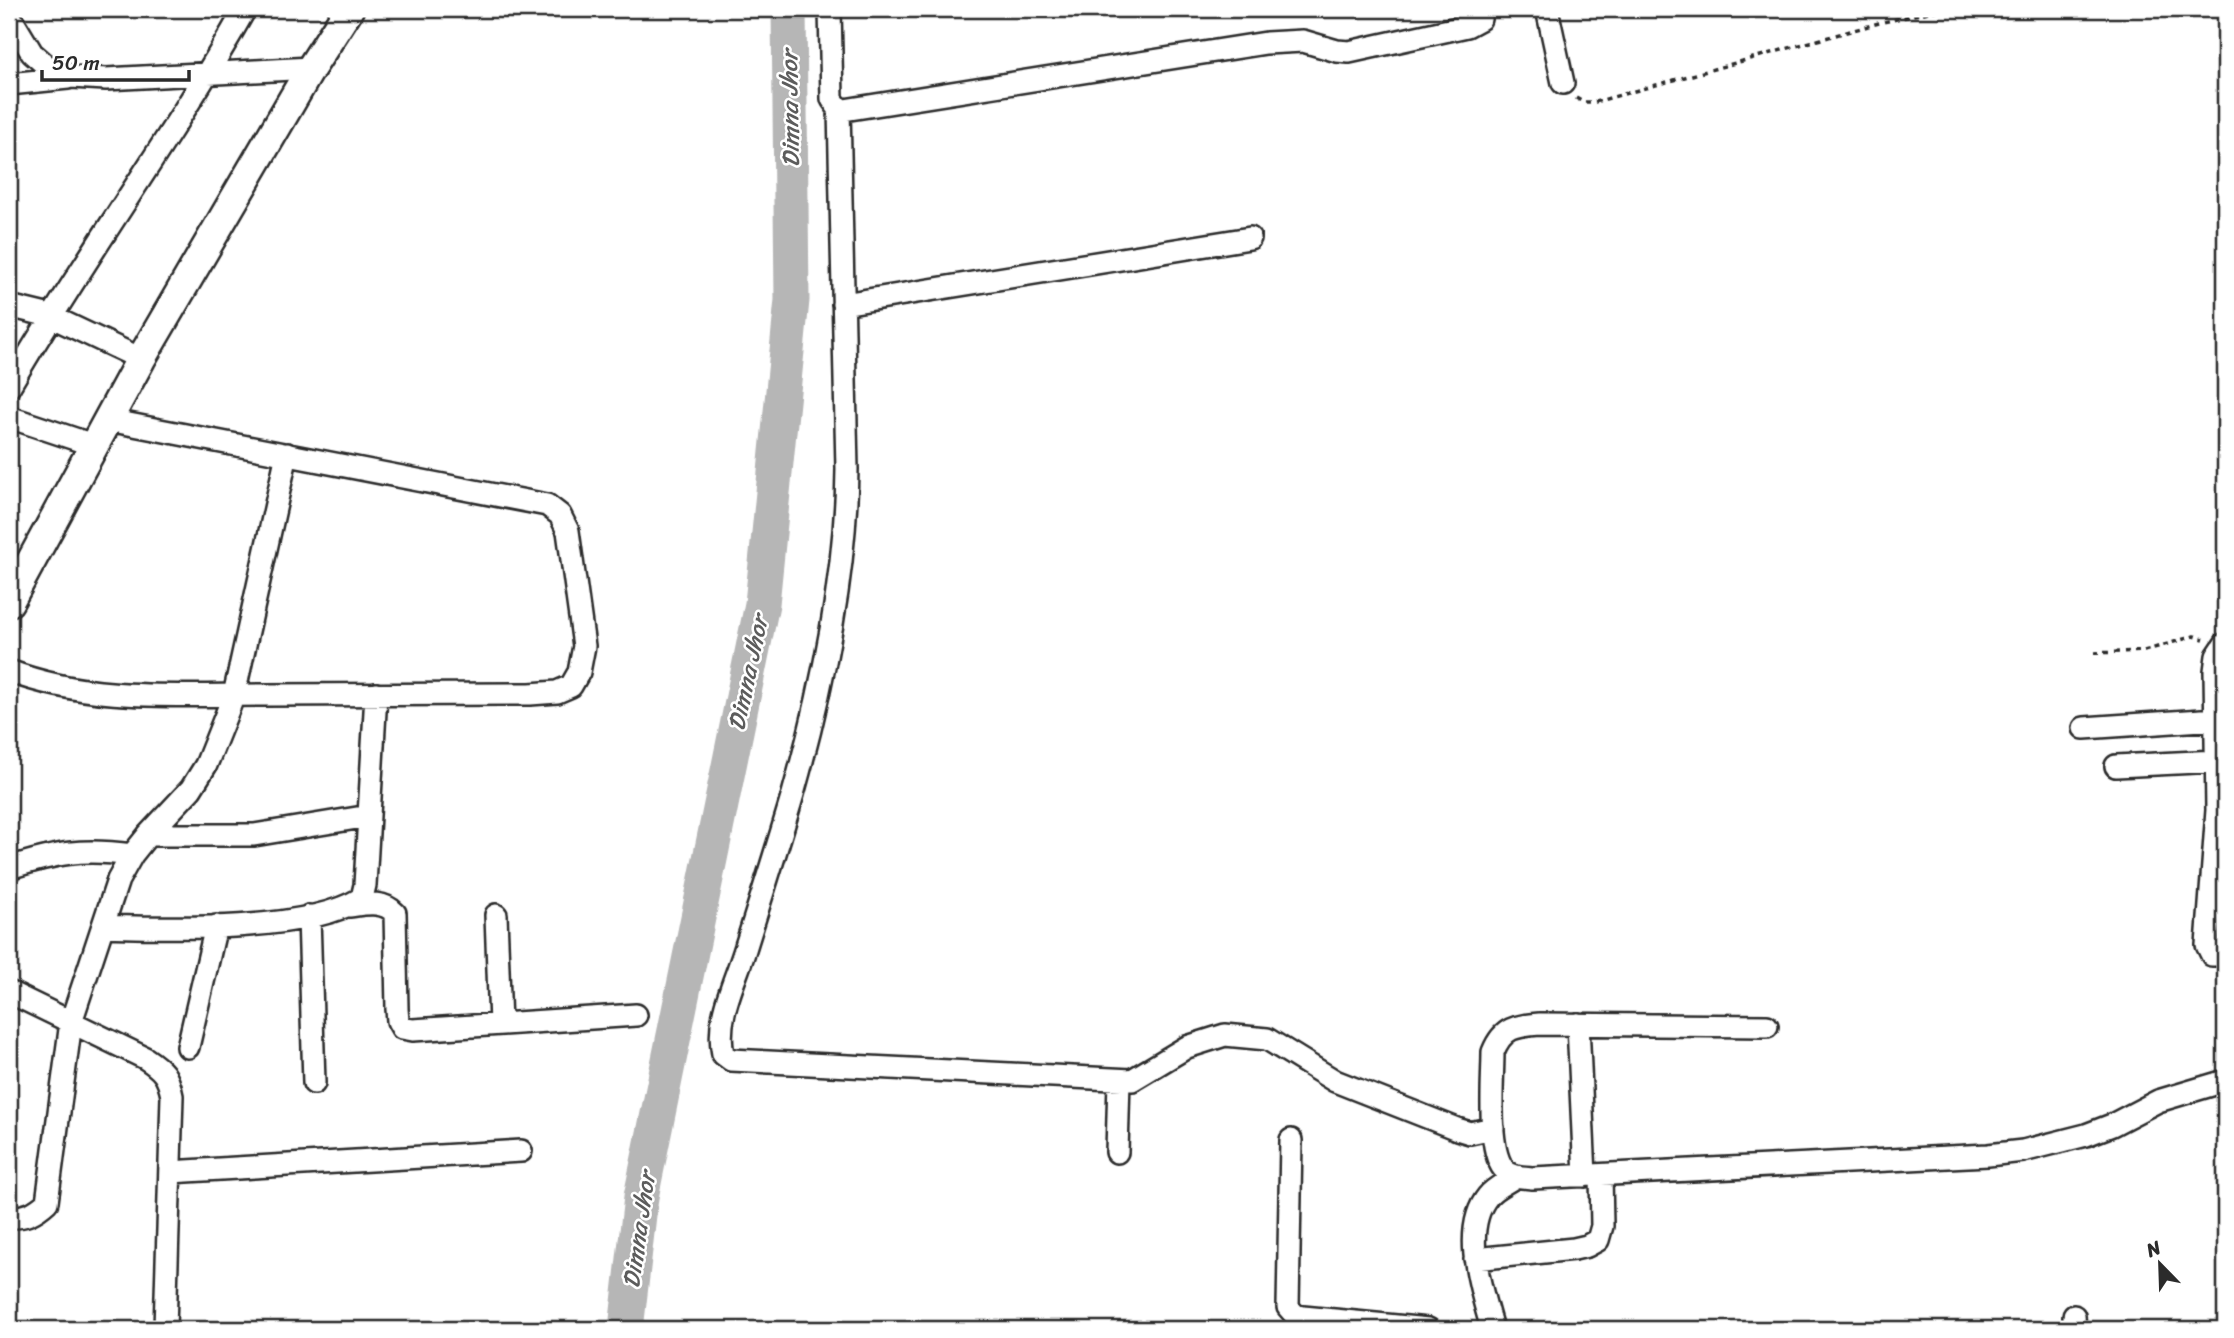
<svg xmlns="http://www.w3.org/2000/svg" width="2234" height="1338" viewBox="0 0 2234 1338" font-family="Sriracha,sans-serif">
<rect width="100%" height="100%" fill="#fff"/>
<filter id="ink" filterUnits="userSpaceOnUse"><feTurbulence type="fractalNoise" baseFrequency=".0143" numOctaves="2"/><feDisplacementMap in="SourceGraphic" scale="14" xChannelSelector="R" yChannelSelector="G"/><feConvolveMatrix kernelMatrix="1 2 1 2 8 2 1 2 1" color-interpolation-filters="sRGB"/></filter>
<g filter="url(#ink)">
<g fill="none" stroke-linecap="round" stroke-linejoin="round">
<!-- river -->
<path stroke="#b6b6b6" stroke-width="35" d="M626 1329 641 1197 762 604 792 300 789 9"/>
<defs>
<path id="street" d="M830 9 832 99 839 109 844 110 1266 43 1303 41 1337 51 1349 52 1467 26 1480 19 1481 9
M1547 9 1563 83
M9 15 32 53 48 67 71 77 106 79 311 68
M9 84 68 78
M839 109 847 469C846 576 822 691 793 794 778 845 762 895 746 946 736 981 715 1016 723 1054L731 1060 1132 1080 1187 1047 1225 1035 1267 1039 1335 1081 1457 1129 1470 1133 1493 1128
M843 304 1250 238
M9 306 50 316 141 359
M9 387C84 258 172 138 245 9
M9 417 93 445
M2225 644 2217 656 2215 671 2217 810 2207 945 2212 955H2225
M9 671C90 702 177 695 263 695 352 694 441 694 530 694L557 692 571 686 579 672 584 646 568 531 560 515 547 505 108 420
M2084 728 2217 719
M2116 766 2217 761
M148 835H254L369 816
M9 868C57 853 81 848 132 855
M349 906C366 904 383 900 395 913L397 1009 398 1021 402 1028 413 1030 636 1015
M496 915 500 1024
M309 916 314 1083
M103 926C169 928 306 933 362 898L365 885 376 694
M9 992 145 1058C163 1070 168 1075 172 1096L165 1329
M1578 1024 1585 1176
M1767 1026 1540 1024C1516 1026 1503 1027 1493 1052 1493 1079 1487 1147 1503 1168 1510 1177 1521 1177 1533 1178L1988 1155 2023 1151 2086 1135 2112 1125 2158 1101 2225 1081
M188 1047 216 926
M1291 1140 1288 1307 1295 1315 1303 1317 1428 1329
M1117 1152 1119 1080
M170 1172 521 1151
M9 1217C25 1218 35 1213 47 1202L71 1022 118 880 132 855 148 835 191 789 206 765 234 695 287 454
M1475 1259 1574 1249 1587 1246 1598 1240 1602 1226 1601 1175
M2074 1316 2075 1329
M1492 1329C1482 1292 1460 1230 1488 1196 1494 1188 1506 1183 1515 1177"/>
<path id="secondary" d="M9 602 141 359 311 68 349 9"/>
</defs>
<!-- street casing -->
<use href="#street" stroke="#2b2b2b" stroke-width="26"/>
<!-- secondary casing -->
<use href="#secondary" stroke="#2b2b2b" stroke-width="33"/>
<!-- path -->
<path stroke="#2b2b2b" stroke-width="3.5" stroke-dasharray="5 5" stroke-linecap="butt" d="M1576 98 1583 102H1595L1879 23 1942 9
M2094 653 2144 651 2194 636 2204 639"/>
<!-- street -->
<use href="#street" stroke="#fff" stroke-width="21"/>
<!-- secondary -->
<use href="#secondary" stroke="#fff" stroke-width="28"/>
</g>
</g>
<g text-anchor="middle" stroke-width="5" stroke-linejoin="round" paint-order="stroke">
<!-- water labels -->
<g font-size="24" font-style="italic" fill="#5c5c5c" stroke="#fff">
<text transform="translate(790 109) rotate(-91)" y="8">Dimna Jhor</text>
<text transform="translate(748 673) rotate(-78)" y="8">Dimna Jhor</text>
<text transform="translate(639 1230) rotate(-82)" y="8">Dimna Jhor</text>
</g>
</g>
<!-- margin -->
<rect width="2234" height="1338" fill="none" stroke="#fff" stroke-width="35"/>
<rect x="18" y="18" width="2199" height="1303" fill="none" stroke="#2b2b2b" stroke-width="2.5" filter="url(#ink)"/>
<!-- north arrow -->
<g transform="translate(2160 1264) rotate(337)" stroke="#ffffff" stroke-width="5" paint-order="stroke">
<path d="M0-5L12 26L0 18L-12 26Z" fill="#2b2b2b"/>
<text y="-10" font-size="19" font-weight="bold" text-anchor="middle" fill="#2b2b2b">N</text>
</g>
<!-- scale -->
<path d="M42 70v10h147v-10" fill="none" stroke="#2b2b2b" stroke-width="3.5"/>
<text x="52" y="70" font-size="21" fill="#2b2b2b" stroke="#ffffff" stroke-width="5" paint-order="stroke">50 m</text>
</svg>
